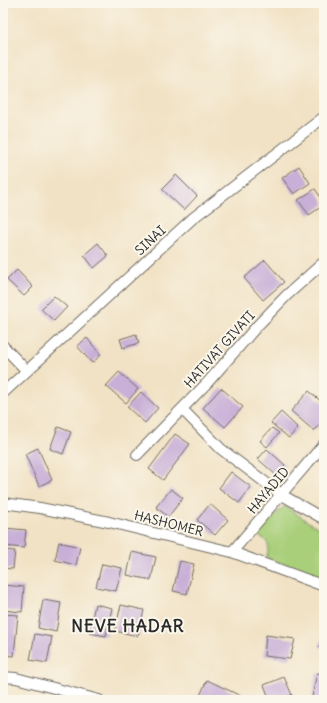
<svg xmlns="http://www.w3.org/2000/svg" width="327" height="703" viewBox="0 0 327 703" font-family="Delius,sans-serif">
<rect width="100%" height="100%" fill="#fbf7ec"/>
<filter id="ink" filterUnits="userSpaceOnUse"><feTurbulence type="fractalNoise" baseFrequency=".025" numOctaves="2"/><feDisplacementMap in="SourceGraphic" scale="8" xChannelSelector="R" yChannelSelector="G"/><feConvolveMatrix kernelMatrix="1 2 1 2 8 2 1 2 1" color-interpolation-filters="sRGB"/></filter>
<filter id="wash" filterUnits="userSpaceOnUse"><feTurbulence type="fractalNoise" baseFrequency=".012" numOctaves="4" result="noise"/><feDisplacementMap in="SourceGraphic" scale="16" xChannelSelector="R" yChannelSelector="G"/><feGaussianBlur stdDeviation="0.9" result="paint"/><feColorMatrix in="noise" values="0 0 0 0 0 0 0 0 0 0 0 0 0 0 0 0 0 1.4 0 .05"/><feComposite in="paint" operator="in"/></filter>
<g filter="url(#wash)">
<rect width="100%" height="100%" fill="#f1e2c5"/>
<!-- green -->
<path fill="#a9cf7a" stroke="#6a7d52" d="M285 506 307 521 324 531V578L266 558C271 543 268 539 253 534Z"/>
<g id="blocks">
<!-- building -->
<path fill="#c8afd7" d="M299 166 310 183 294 194 282 178Z
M176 175 197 196 184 210 162 189Z
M315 189 324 202V205L309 215 298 200Z
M98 243 108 256 94 268 84 255Z
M265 260 284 282 263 300 244 278Z
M17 270 33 287 24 296 7 280Z
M54 296 67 307 54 321 41 309Z
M136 334 139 343 123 348 120 339Z
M87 338 101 355 92 363 77 346Z
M119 372 138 389 126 403 106 386Z
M221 388 243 407 225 427 203 408Z
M309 391 324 404V419L314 431 291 411Z
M141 392 158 408 145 423 127 407Z
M281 412 298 428 289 438 271 423Z
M58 427 71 432 63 454 50 449Z
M272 428 279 433 267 447 260 441Z
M175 434 190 444 163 480 149 469Z
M38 448 52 480 39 486 25 454Z
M267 449 285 465 276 475 258 459Z
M231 472 251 487 239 503 219 488Z
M171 489 183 498 168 517 156 507Z
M210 504 228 520 215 535 197 520Z
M4 528 26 530 24 548 3 546Z
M59 542 80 547 76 565 55 560Z
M3 550 15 551 13 569 3 568Z
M132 552 156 557 151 580 127 575Z
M180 561 194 564 187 594 173 591Z
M102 564 122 568 116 591 96 587Z
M4 585 24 587 22 612 3 610Z
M43 600 61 603 56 632 38 628Z
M95 604 112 608 106 636 89 633Z
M121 605 144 610 138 636 115 631Z
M3 614 18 615 14 656 3 655Z
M324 633V648L319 647Z
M35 634 52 637 47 663 30 660Z
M266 635 295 639 290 659 264 656Z
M317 673 324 674V700L312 697Z
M284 677 292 695 279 700H270L264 685Z
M207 680 241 696 239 700H198Z"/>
</g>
</g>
<g filter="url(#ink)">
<use href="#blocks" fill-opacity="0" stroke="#706b61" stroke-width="1"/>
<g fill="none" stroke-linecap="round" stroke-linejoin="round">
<defs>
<path id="minor" d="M3 346 27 371
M3 393 193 218 324 117
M182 409 221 449 282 495 324 519
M137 455 208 382 258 325 287 295 324 262
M3 503 40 508 109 522 232 552 324 586
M232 552 324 444
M3 677 16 678 99 700"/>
</defs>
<!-- minor casing -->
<use href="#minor" stroke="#706b61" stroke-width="12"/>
<!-- minor -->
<use href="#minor" stroke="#fff" stroke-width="10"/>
</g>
</g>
<g text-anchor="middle" stroke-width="4" stroke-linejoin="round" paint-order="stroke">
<!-- street labels -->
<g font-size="13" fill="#2b2b2b" stroke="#fbf7ec">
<text transform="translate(150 240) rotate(-43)" y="5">SINAI</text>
<text transform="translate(219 349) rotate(-48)" y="5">HATIVAT GIVATI</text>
<text transform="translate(268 490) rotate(-50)" y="5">HAYADID</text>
<text transform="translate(169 523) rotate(14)" y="5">HASHOMER</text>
</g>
<!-- district labels -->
<g font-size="17" font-weight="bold" letter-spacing="1" fill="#2b2b2b" stroke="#fbf7ec">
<text x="128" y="632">NEVE HADAR</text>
</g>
</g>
<!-- margin -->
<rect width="327" height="703" fill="none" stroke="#fbf7ec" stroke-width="16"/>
</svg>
